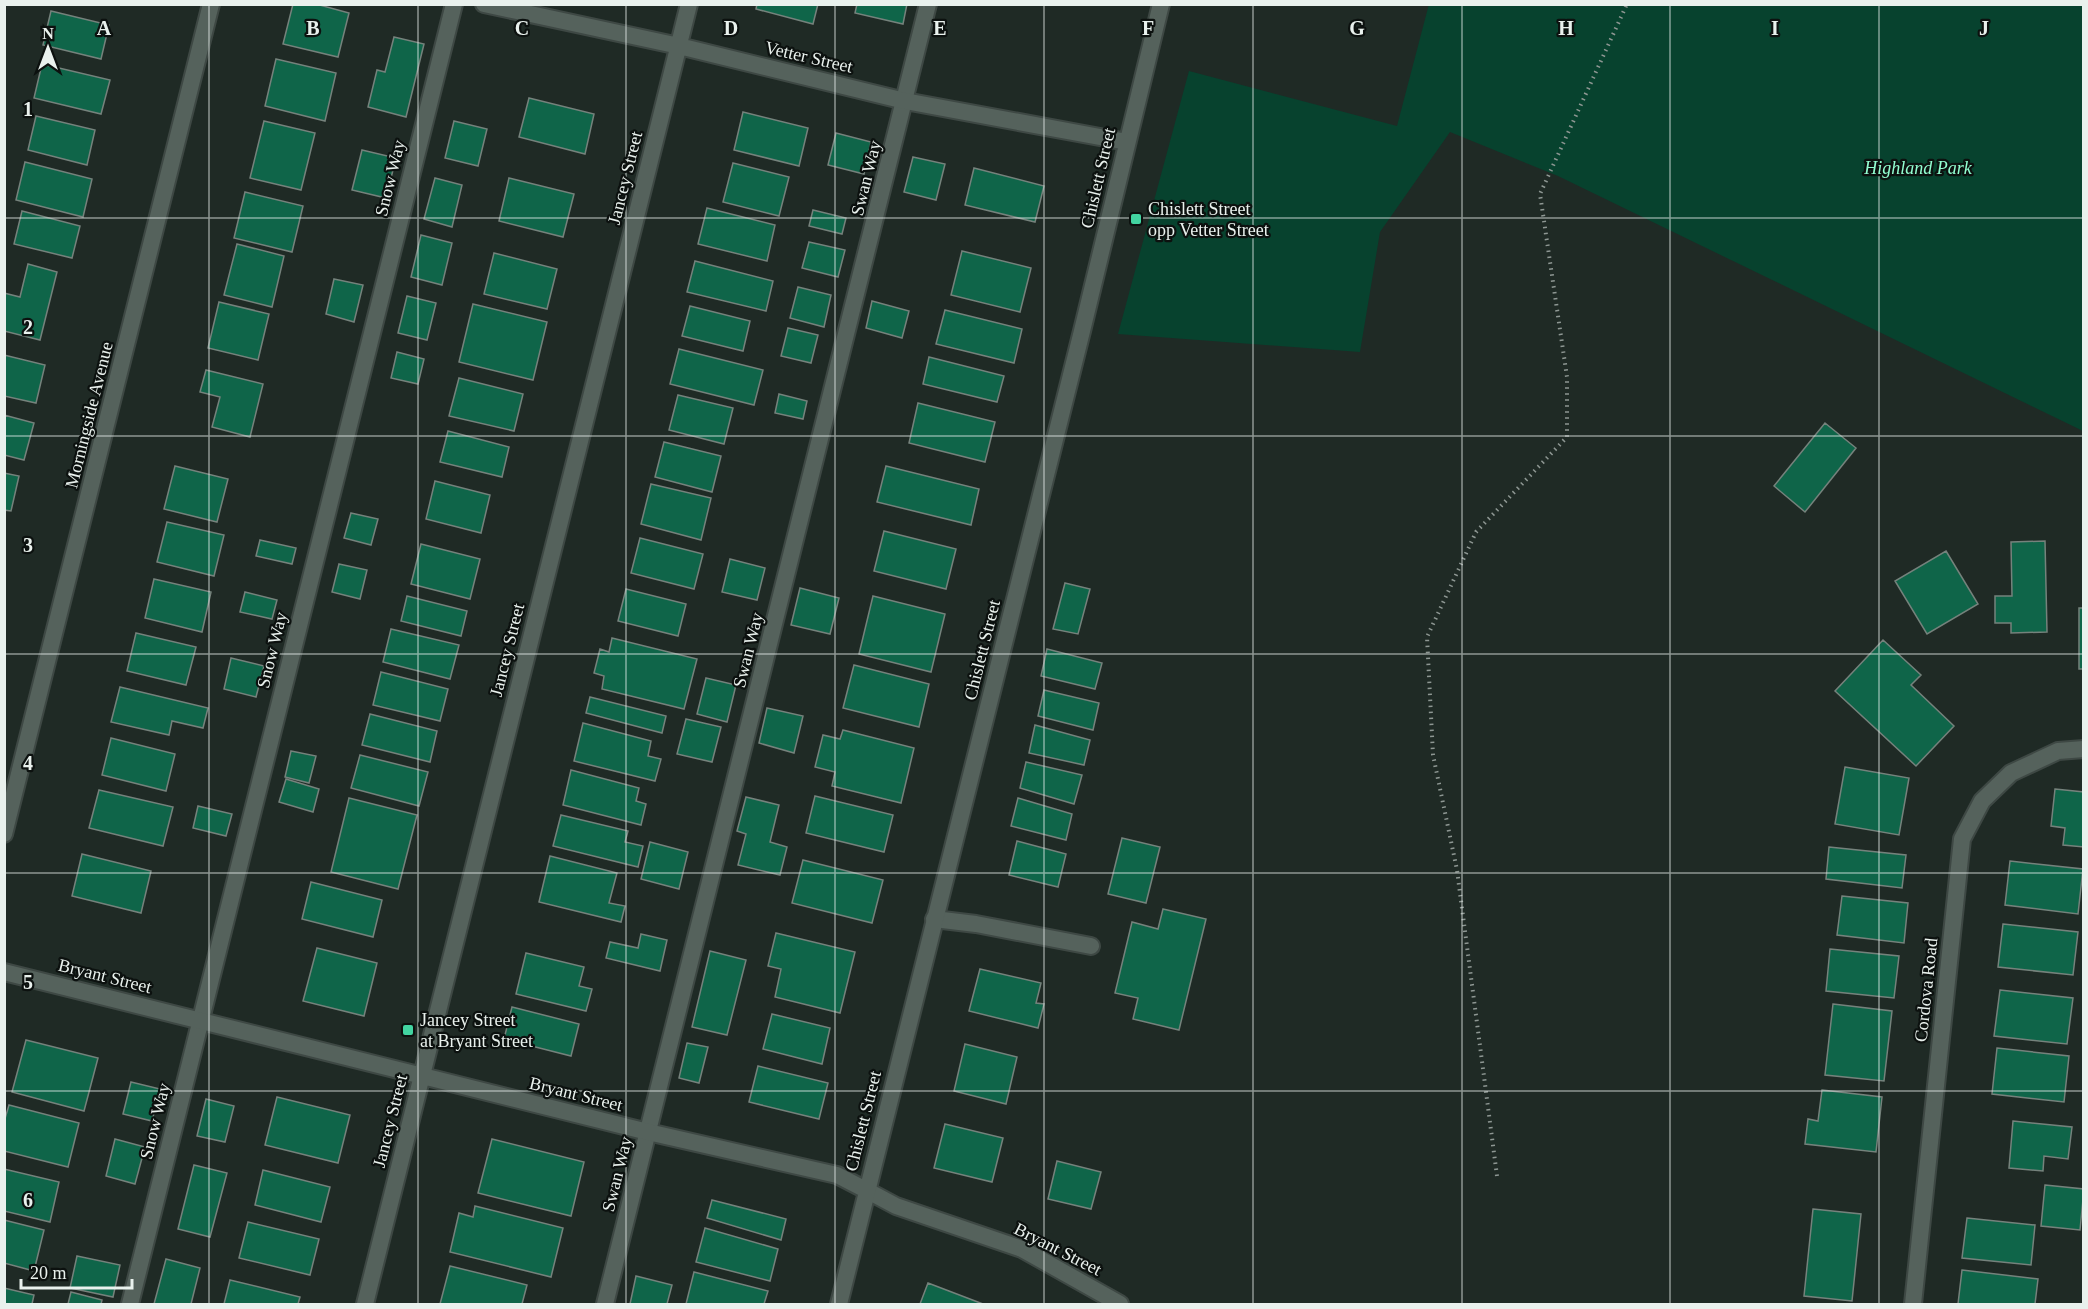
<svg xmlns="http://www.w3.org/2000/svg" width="2088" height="1309" viewBox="0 0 2088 1309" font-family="Georgia,serif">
<rect width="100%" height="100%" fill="#1f2a25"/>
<!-- green -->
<path fill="#07422e" d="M1429 4 2083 5V431L1558 176 1450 132 1380 232 1360 352 1118 334 1189 71 1397 126Z"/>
<!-- building -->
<path fill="#0f6549" stroke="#75827c" stroke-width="1.5" d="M293 4H316L349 13 338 57 283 44Z
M757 4H818L813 24 756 9Z
M857 4H907L903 24 855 13Z
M51 11 109 25 101 59 43 45Z
M394 37 424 44 406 117 368 107 377 70 385 72Z
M276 59 336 73 325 121 265 106Z
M42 64 110 80 101 114 34 98Z
M529 98 594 114 585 154 519 137Z
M743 112 808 128 799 166 734 150Z
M36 116 95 130 87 165 28 150Z
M264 121 315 133 301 190 250 178Z
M454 121 487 129 478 166 445 158Z
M836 133 871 142 864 174 828 165Z
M362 150 396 158 386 198 352 190Z
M913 157 945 164 936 200 904 192Z
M25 162 92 179 83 217 16 200Z
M733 163 789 177 779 216 723 202Z
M974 168 1044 186 1035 222 965 205Z
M435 178 462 185 452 227 424 219Z
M509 178 574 194 563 237 499 221Z
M245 192 303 206 292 252 234 238Z
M707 208 775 225 767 261 698 244Z
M813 210 846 218 842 234 809 226Z
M22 211 80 226 72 258 14 244Z
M421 235 452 243 442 285 411 277Z
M809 242 845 250 838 277 802 268Z
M237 244 284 256 272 307 224 295Z
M962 251 1031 268 1020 312 951 295Z
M494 253 557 269 547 309 484 294Z
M695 261 773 281 766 311 687 292Z
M28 264 57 272 40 340 4 331V293L20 297Z
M334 279 363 285 354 322 326 314Z
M798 287 831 295 824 327 790 318Z
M407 296 436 303 427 340 398 333Z
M872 301 909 311 902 338 866 328Z
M219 302 269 314 258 360 208 348Z
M473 304 547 322 533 380 459 362Z
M690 306 750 321 743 351 682 336Z
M945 310 1022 329 1014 363 936 344Z
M788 328 818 335 811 363 781 356Z
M679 349 763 370 754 405 670 384Z
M397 352 424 359 418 384 391 378Z
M4 355 45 365 36 403 4 396Z
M929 357 1004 376 997 402 923 384Z
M206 370 263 384 250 437 212 427 220 397 200 392Z
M459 378 523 394 514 431 449 416Z
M779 394 807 401 803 419 775 413Z
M678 395 733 408 724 444 669 430Z
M918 403 995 422 985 462 909 443Z
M4 415 34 423 24 460 4 455Z
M1825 423 1856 448 1805 512 1774 486Z
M448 431 509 447 502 477 440 462Z
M664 442 721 456 712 492 655 477Z
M175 466 228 479 217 522 164 509Z
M886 466 979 489 971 525 877 502Z
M4 473 19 476 11 511 4 510Z
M435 481 490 495 481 533 426 519Z
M651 484 711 498 701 540 641 524Z
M351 513 378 519 371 545 344 538Z
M167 522 224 535 214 576 157 562Z
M884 531 956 549 946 589 874 571Z
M640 538 703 554 694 589 631 573Z
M260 540 296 548 292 564 256 556Z
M2045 541 2047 632 2011 633V623H1995V596H2012L2011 542Z
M421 544 480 559 470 599 411 584Z
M1946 551 1978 604 1927 634 1895 581Z
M730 559 765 568 757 600 722 592Z
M339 564 367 570 360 599 332 592Z
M154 579 211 592 202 632 145 618Z
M1065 583 1090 589 1078 634 1053 629Z
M800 588 839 598 830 634 791 625Z
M626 589 686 604 678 636 618 621Z
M245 592 277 600 272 619 240 612Z
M407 596 467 611 461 636 401 621Z
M873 596 945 614 931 672 859 654Z
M2079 608H2084V669H2079Z
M391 629 459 645 450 679 383 662Z
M136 633 196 647 186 685 127 671Z
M612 638 697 659 684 709 602 689 604 676 594 673 600 649 609 652Z
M1883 640 1921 675 1911 685 1954 726 1916 766 1835 691Z
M1047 649 1102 663 1095 689 1041 676Z
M231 658 264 666 256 697 224 689Z
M854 665 929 684 919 727 843 708Z
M381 672 448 689 440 721 373 705Z
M706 678 736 685 727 722 697 714Z
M120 687 208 708 203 728 172 721 169 735 111 722Z
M1044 690 1099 703 1093 730 1038 716Z
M590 697 666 716 662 733 586 713Z
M767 708 803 716 794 753 759 743Z
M370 714 437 731 430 762 362 745Z
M686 719 721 727 712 762 677 754Z
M583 723 651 741 648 756 661 759 655 781 574 761Z
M1035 725 1090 740 1084 765 1029 753Z
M843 730 914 748 901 803 832 786 835 772 815 767 823 735 840 739Z
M111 738 175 754 166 791 102 775Z
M291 751 316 756 309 783 285 777Z
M360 755 428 772 419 806 351 788Z
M1026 762 1082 775 1074 804 1020 788Z
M1845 767 1909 778 1899 835 1835 824Z
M571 770 639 788 636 801 646 804 641 825 563 805Z
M286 779 319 789 313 812 279 802Z
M2055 789 2084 792V847L2063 845 2065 828 2051 826Z
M99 790 173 807 163 846 89 828Z
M815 796 893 815 884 852 806 833Z
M746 797 779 805 770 842 787 847 780 875 738 865 746 834 737 831Z
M349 798 417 815 398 889 331 872Z
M1018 798 1072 814 1066 840 1011 826Z
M198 806 232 814 226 836 193 828Z
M561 815 628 831 625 842 643 846 638 867 553 846Z
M1122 838 1160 847 1146 903 1108 894Z
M1017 841 1066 854 1058 887 1009 875Z
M650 842 688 852 679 889 641 879Z
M1829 847 1906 855 1902 888 1826 879Z
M82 854 151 871 141 913 72 896Z
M550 856 617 873 609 903 625 906 621 922 539 902Z
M803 860 883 880 872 923 792 903Z
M2010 861 2083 869 2078 914 2005 905Z
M311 882 382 900 373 937 302 919Z
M1842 896 1908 903 1904 943 1837 935Z
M1163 909 1206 919 1179 1030 1133 1019 1138 998 1115 993 1132 922 1158 929Z
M2003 924 2078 932 2073 975 1998 967Z
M776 933 855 952 840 1013 775 997 781 969 768 966Z
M641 934 667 940 660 971 606 958 610 942 638 948Z
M317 948 377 963 364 1016 303 1001Z
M1830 949 1899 956 1894 998 1826 991Z
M710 951 746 960 727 1035 692 1027Z
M526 953 584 967 579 986 592 989 586 1011 516 994Z
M980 969 1041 983 1036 1003 1044 1004 1038 1028 969 1011Z
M2000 990 2073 998 2067 1044 1994 1036Z
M1833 1004 1892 1011 1884 1081 1825 1075Z
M512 1007 579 1024 571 1056 504 1039Z
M772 1014 830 1028 822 1064 763 1049Z
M26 1040 98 1058 84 1111 12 1092Z
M687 1043 708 1047 699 1083 679 1078Z
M965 1044 1017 1057 1006 1104 954 1091Z
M1997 1048 2069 1056 2064 1102 1992 1094Z
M758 1066 828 1083 819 1119 749 1102Z
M131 1082 160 1089 152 1121 123 1114Z
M1822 1090 1882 1097 1876 1152 1805 1144 1808 1119 1818 1121Z
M277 1097 350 1115 338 1163 265 1145Z
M206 1099 234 1106 225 1142 197 1136Z
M9 1105 79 1123 68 1167 4 1151V1122Z
M2013 1121 2072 1127 2068 1159 2044 1156 2043 1171 2009 1168Z
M945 1124 1003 1138 992 1182 934 1168Z
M115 1139 145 1147 135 1184 106 1176Z
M492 1139 584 1162 571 1216 478 1193Z
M1057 1161 1101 1172 1091 1209 1048 1199Z
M194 1165 227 1173 210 1237 178 1229Z
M4 1169 59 1182 50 1222 4 1211Z
M263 1170 330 1187 321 1222 255 1205Z
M2045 1185 2084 1189 2080 1230 2041 1226Z
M712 1200 786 1219 781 1240 707 1218Z
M475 1206 563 1228 551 1277 450 1252 459 1213 473 1217Z
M1813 1209 1861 1214 1852 1301 1804 1296Z
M1967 1218 2035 1225 2031 1265 1962 1258Z
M4 1220 44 1230 34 1271 4 1263Z
M248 1222 319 1239 310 1275 239 1258Z
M705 1228 778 1249 770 1281 696 1262Z
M77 1256 120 1265 113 1297 70 1288Z
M166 1259 200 1268 191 1304H154Z
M450 1266 527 1285 522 1304H440Z
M1962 1270 2038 1279 2035 1304H1958Z
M694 1272 768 1291 764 1304H686Z
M636 1276 672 1285 667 1304H630Z
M230 1280 300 1297 298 1304H224Z
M928 1283 983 1304H920Z
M4 1288 34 1295 32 1304H4Z
M71 1292 102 1300 101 1304H68Z"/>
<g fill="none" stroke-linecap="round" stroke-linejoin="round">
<defs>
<path id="service" d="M934 919 976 924 1091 946
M866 1190 896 1206 1022 1249 1120 1304
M130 1304 454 4
M605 1304 928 4"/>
<path id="minor" d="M484 4 679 46 905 101 1127 142
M4 834 211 4
M4 972 648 1132 837 1175 866 1190
M365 1304 689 4
M839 1304 1082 331 1161 4
M1913 1304 1962 839 1982 801 2011 773 2058 751 2084 749"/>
</defs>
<!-- service casing -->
<use href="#service" stroke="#3e4844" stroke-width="20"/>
<!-- minor casing -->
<use href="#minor" stroke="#3e4844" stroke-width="20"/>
<!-- path -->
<path stroke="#8e9793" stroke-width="4" stroke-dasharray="1.5 4.5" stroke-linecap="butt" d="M1497 1176 1457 870 1433 755 1427 637 1476 532 1567 437V377L1540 194 1627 4"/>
<!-- service -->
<use href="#service" stroke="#55625c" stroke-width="16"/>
<!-- minor -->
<use href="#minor" stroke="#55625c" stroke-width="16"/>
</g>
<!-- grid -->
<path fill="none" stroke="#e9f1ed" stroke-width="1.5" stroke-opacity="0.55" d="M209 4V1304M418 4V1304M626 4V1304M835 4V1304M1044 4V1304M1253 4V1304M1462 4V1304M1670 4V1304M1879 4V1304M4 218H2084M4 436H2084M4 654H2084M4 873H2084M4 1091H2084"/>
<!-- markers -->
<g fill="#42d4a1" stroke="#0c110f" stroke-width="2">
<rect x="1130" y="213" width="12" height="12" rx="3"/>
<rect x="402" y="1024" width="12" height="12" rx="3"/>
</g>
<g text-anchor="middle" stroke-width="4.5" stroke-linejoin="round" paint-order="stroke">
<!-- street labels -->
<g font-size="18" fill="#e9f1ed" stroke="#0c110f">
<text transform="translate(809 57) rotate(13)" y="6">Vetter Street</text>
<text transform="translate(390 178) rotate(-76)" y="6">Snow Way</text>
<text transform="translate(625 178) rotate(-76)" y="6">Jancey Street</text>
<text transform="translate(866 178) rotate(-76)" y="6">Swan Way</text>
<text transform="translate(1098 178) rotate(-77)" y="6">Chislett Street</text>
<text transform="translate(89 415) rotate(-76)" y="6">Morningside Avenue</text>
<text transform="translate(272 650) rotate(-76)" y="6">Snow Way</text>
<text transform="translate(507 650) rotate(-76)" y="6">Jancey Street</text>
<text transform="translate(748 650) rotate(-76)" y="6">Swan Way</text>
<text transform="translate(982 650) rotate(-76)" y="6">Chislett Street</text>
<text transform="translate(105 976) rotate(14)" y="6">Bryant Street</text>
<text transform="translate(1926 990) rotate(-84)" y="6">Cordova Road</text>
<text transform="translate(576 1094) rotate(14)" y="6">Bryant Street</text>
<text transform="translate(155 1121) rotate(-76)" y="6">Snow Way</text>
<text transform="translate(390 1121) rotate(-76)" y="6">Jancey Street</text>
<text transform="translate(863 1121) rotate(-76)" y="6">Chislett Street</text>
<text transform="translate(617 1174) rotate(-76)" y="6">Swan Way</text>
<text transform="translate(1058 1249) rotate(27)" y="6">Bryant Street</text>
</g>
<!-- park labels -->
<g font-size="18" font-style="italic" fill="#92fed1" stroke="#0c110f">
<text x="1918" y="174">Highland Park</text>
</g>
<!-- poi labels -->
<g font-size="18" fill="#e9f1ed" stroke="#0c110f" text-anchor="start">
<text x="1148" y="215">Chislett Street<tspan x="1148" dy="21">opp Vetter Street</tspan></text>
<text x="420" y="1026">Jancey Street<tspan x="420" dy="21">at Bryant Street</tspan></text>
</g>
</g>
<g font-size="20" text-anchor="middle" font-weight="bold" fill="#e9f1ed" stroke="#0c110f" stroke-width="4.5" stroke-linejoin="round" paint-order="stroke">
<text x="104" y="35">A</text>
<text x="313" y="35">B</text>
<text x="522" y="35">C</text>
<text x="731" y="35">D</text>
<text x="940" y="35">E</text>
<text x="1148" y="35">F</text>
<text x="1357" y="35">G</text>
<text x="1566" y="35">H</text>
<text x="1775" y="35">I</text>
<text x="1984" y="35">J</text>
<text x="28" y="116">1</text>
<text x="28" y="334">2</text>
<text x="28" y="552">3</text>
<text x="28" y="770">4</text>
<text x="28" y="989">5</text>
<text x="28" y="1207">6</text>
</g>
<!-- border -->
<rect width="2088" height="1309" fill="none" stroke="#e9f1ed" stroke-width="12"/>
<!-- north arrow -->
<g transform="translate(48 48)" stroke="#0c110f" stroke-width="4.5" paint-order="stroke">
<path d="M0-4.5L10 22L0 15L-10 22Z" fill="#e9f1ed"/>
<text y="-9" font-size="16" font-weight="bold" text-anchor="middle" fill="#e9f1ed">N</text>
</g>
<!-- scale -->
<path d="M21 1279v9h111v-9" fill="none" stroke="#e9f1ed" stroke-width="3"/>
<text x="30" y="1279" font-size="18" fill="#e9f1ed" stroke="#0c110f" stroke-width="4.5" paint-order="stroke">20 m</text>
</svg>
